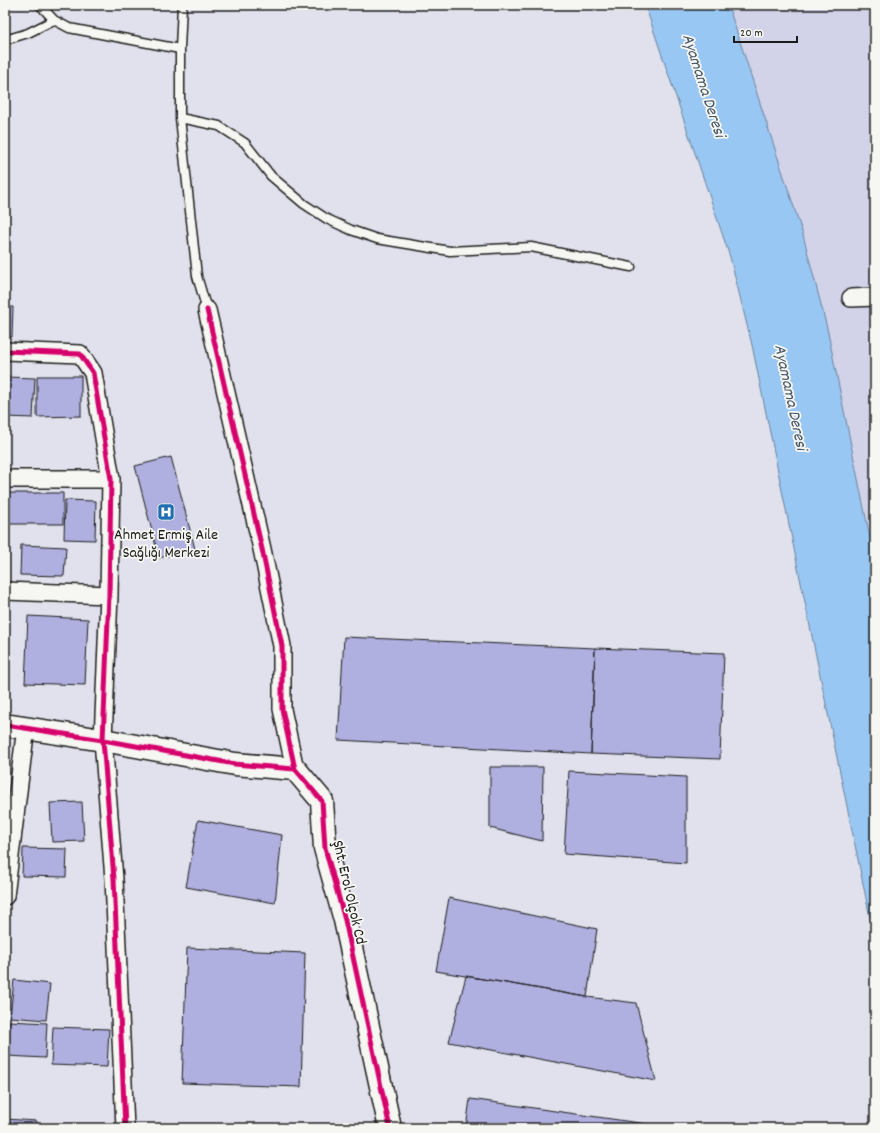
<svg xmlns="http://www.w3.org/2000/svg" width="880" height="1133" viewBox="0 0 880 1133" font-family="Dekko,sans-serif">
<rect width="100%" height="100%" fill="#e1e1ed"/>
<filter id="ink" filterUnits="userSpaceOnUse"><feTurbulence type="fractalNoise" baseFrequency=".025" numOctaves="2"/><feDisplacementMap in="SourceGraphic" scale="8" xChannelSelector="R" yChannelSelector="G"/><feConvolveMatrix kernelMatrix="1 2 1 2 8 2 1 2 1" color-interpolation-filters="sRGB"/></filter>
<g filter="url(#ink)">
<!-- built -->
<path fill="#d2d2e9" d="M728 5H875V562L827 328Z"/>
<!-- water -->
<path fill="#99c7f3" stroke="#67839d" d="M645 5H728L803 235 827 328 875 562V942L752 345 730 257Z"/>
<!-- building -->
<path fill="#afafe0" stroke="#1c1c1c" d="M5 307H13L12 337H5Z
M37 376H81V416L37 417Z
M5 377 35 378 33 418 5 417Z
M171 457 195 549 159 558 135 466Z
M5 493H63V524H5Z
M65 500 96 501 95 540 64 539Z
M21 545 66 547 64 576 20 575Z
M28 616 88 619 85 685 25 683Z
M344 637 595 648 591 754 338 740Z
M595 648 724 653 720 759 591 754Z
M490 767H543L542 841 490 828Z
M569 771 686 777V863L564 854Z
M82 802 84 841 52 842 50 803Z
M198 820 282 835 275 903 186 887Z
M23 848 67 849 66 877 22 876Z
M449 898 597 929 587 997 436 971Z
M187 948 305 953 301 1087 182 1083Z
M466 976 587 997 636 1003 656 1081 449 1042Z
M14 980 50 984 46 1020 10 1017Z
M9 1021 47 1023 45 1058 7 1056Z
M53 1027 109 1029 107 1067 51 1065Z
M470 1099 675 1128H466Z
M5 1119 37 1121V1128H5Z"/>
<g fill="none" stroke-linecap="round" stroke-linejoin="round">
<defs>
<path id="lane" d="M40 5 54 20 69 28 180 49
M182 5 180 49V118L197 276 207 310
M5 40 28 33 54 20
M180 118 219 126 245 143 271 176 304 204 327 219 351 230 377 239 450 251 531 247 631 267"/>
<path id="street" d="M851 298 875 297
M207 310 262 549 282 646V709L295 769
M5 351 80 354 93 373 111 479 109 595 103 740 114 879 125 1128
M5 479H111
M5 591 109 595
M5 896 26 727"/>
<path id="secondary" d="M5 725 103 740 235 764 295 769 322 801 325 848 345 920 390 1128"/>
</defs>
<!-- lane casing -->
<use href="#lane" stroke="#1c1c1c" stroke-width="11"/>
<!-- street casing -->
<use href="#street" stroke="#1c1c1c" stroke-width="20"/>
<!-- secondary casing -->
<use href="#secondary" stroke="#1c1c1c" stroke-width="25"/>
<!-- lane -->
<use href="#lane" stroke="#f6f6f2" stroke-width="8"/>
<!-- street -->
<use href="#street" stroke="#f6f6f2" stroke-width="17"/>
<!-- secondary -->
<use href="#secondary" stroke="#f6f6f2" stroke-width="22"/>
<defs>
<path id="cycleway" d="M207 310 262 549 282 646V709L295 769
M5 351 80 354 93 373 111 479 109 595 103 740 114 879 125 1128
M5 725 103 740 235 764 295 769 322 801 325 848 345 920 390 1128"/>
</defs>
<!-- cycleway casing -->
<use href="#cycleway" stroke="#f6f6f2" stroke-width="8"/>
<!-- cycleway -->
<use href="#cycleway" stroke="#d6006c" stroke-width="5"/>
</g>
</g>
<!-- icons -->
<defs>
<symbol id="hospital-square" viewBox="-11 -11 22 22"><rect x="-9" y="-9" width="18" height="18" rx="4" fill="#1f6fb2" stroke="#f6f6f2"/><path d="M-5-5h3v3.5h4V-5h3V5h-3V1.5h-4V5h-3Z" fill="#fff"/></symbol>
</defs>
<g fill-rule="evenodd">
<use href="#hospital-square" x="156" y="502" width="20" height="20"/>
</g>
<g text-anchor="middle" stroke-width="3.5" stroke-linejoin="round" paint-order="stroke">
<!-- poi labels -->
<g font-size="16" fill="#1c1c1c" stroke="#f6f6f2">
<text x="166" y="539">Ahmet Ermiş Aile<tspan x="166" dy="18">Sağlığı Merkezi</tspan></text>
</g>
<!-- street labels -->
<g font-size="16" fill="#1c1c1c" stroke="#f6f6f2">
<text transform="translate(351 892) rotate(77)" y="6">Şht. Erol Olçok Cd</text>
</g>
<!-- water labels -->
<g font-size="17" font-style="italic" fill="#485867" stroke="#f6f6f2">
<text transform="translate(705 85) rotate(72)" y="6">Ayamama Deresi</text>
<text transform="translate(792 397) rotate(78)" y="6">Ayamama Deresi</text>
</g>
</g>
<!-- margin -->
<rect width="880" height="1133" fill="none" stroke="#f6f6f2" stroke-width="20"/>
<rect x="10" y="10" width="860" height="1113" fill="none" stroke="#1c1c1c" stroke-width="1.5" filter="url(#ink)"/>
<!-- scale -->
<path d="M734 36v6h63v-6" fill="none" stroke="#1c1c1c" stroke-width="2"/>
<text x="740" y="36" font-size="12" fill="#1c1c1c" stroke="#f6f6f2" stroke-width="3" paint-order="stroke">20 m</text>
</svg>
